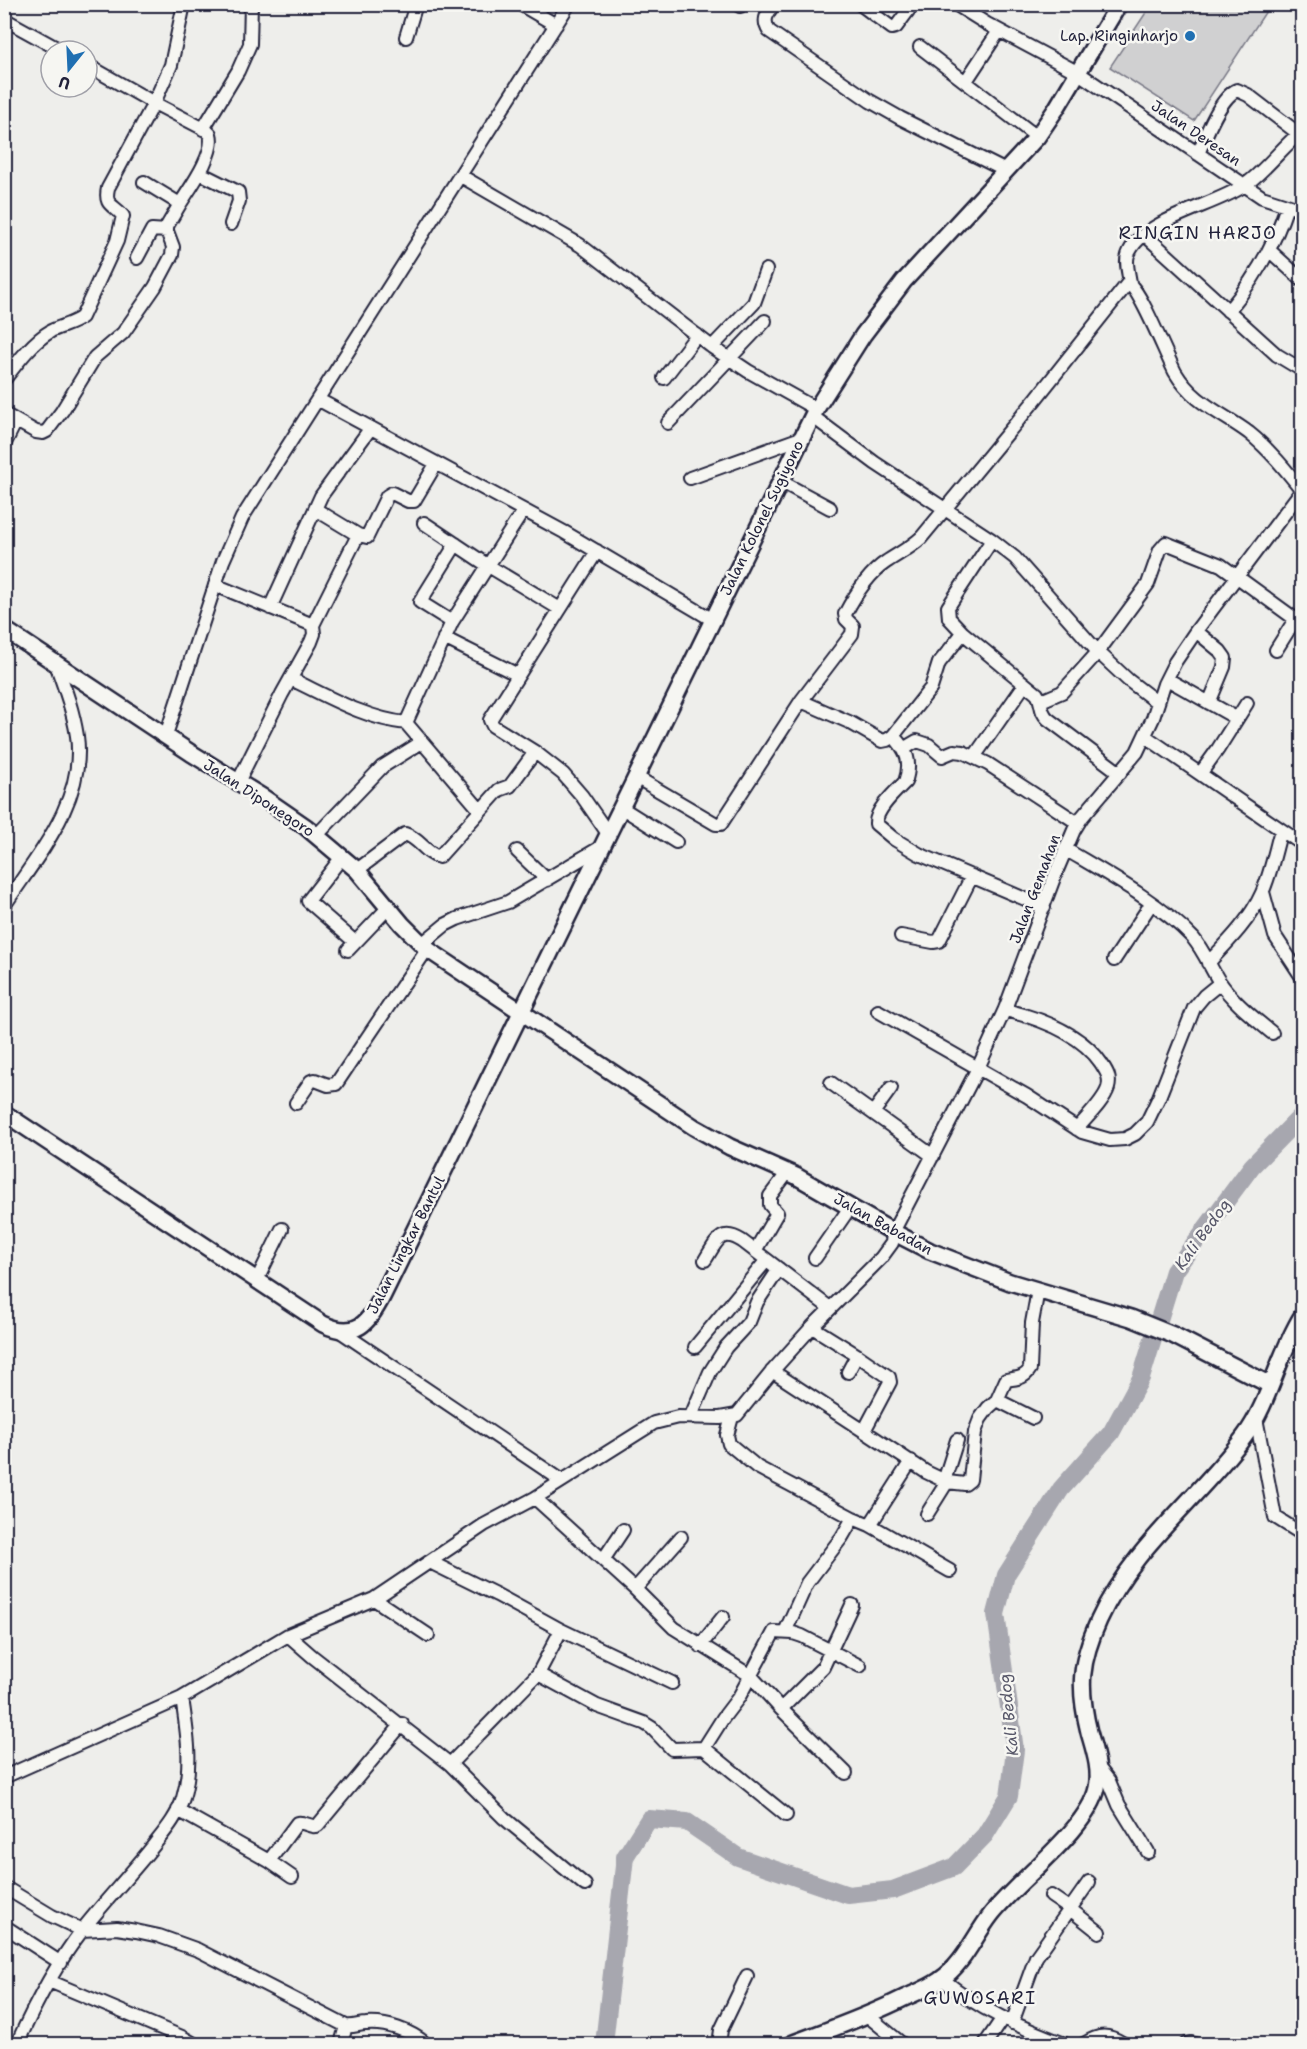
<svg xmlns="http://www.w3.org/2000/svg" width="1307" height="2049" viewBox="0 0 1307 2049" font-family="'Shantell Sans',sans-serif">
<rect width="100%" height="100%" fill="#eeeeeb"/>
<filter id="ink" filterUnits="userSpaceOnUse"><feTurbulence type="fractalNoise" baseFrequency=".0167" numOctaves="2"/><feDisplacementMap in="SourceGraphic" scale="12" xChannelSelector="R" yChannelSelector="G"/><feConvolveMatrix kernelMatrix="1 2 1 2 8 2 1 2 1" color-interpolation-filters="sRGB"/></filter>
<g filter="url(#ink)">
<!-- green -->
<path fill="#d0d0d1" stroke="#797986" stroke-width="1.5" d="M1151 5H1270L1194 121 1110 67Z"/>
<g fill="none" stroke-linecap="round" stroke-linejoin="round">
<!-- river -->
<path stroke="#a7a7af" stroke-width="18" d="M604 2044 625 1857 649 1819 687 1822 738 1857 848 1895 893 1890 954 1867 985 1835 1009 1796 1015 1750 996 1614 1006 1575 1061 1489 1111 1433 1141 1378 1174 1271 1252 1166 1302 1115"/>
<defs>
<path id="minor" d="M520 4 556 25
M737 4 740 6
M774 4C767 14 762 20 769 31L870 101 900 118 1006 171
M860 4 892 28 896 27 913 4
M955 4 987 24 1077 72 1262 197 1302 210
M4 19 62 51
M406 37 416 4
M920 47 1037 137
M966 81 999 31
M203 129 238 71 250 44 251 4
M1198 154C1205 137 1220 97 1237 90L1248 95 1299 134
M200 173 238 192 239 201 231 224
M461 176 580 245 712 347 748 371 816 409
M144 182 180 204C190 188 216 153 210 134L206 130 154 103 171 65 184 4
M1144 234 1277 355 1302 370
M1270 251 1302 280
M137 258 152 230 167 231
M1130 283C1129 274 1125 263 1128 255 1140 220 1215 206 1245 185 1266 170 1282 147 1302 131
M1228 311C1255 279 1274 246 1287 206
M712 347 754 303 766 270
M664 378 697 335
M4 380C17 363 32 342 51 331 61 326 73 324 82 317L117 241 123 216C114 204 104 207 108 188L154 103 87 65
M319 400 564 532 713 620
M4 414 36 432 43 433 47 431 62 411 95 357 123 333 155 287 172 255 173 247 167 231V226L180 204
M812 416 875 463 992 540 1015 558 1098 652 1128 680 1158 703
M668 423 765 321
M4 445 16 421
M690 478 801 438
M780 481 830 508
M315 509 358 535 367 537 387 496 392 493 408 501H414L436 464
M424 523 487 565 560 609
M992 540 948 607 949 618 963 633 1037 694C1043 703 1039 711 1048 719L1120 773
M597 551 490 720 493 726 535 752 563 774 582 796 609 835
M215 585 313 625
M270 608 321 496 370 429
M452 622 420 602 456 544
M1196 631 1220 651 1225 658 1224 667 1209 703
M963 633 939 663 931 688 893 736C907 750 912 762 905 782 895 792 875 810 876 824L894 839 919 854 1044 907
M444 638 518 675
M1276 650 1296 618
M291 679C327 696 366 719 406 723L480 810
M1167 679 1236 718
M801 701 849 722 882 741 887 740 893 736
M1041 701 1062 692 1098 652 1148 584 1160 550 1166 543 1221 565 1302 624
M406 723 452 622 523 511
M166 735 223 561 242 518 569 4
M1145 736 1302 844
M905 748 917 741 929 745 942 756 954 751 963 752 988 764 1078 823
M974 757 1025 684
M1200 774 1218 749 1247 703
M636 777 716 824H721L801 701 852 634 853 626 846 619 845 614C855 595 868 574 886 562 898 554 910 548 921 538L1035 400 1128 283C1140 289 1166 355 1175 372 1194 404 1221 412 1249 433 1269 449 1286 470 1302 490
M238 782 282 694 311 642 314 634 313 625 358 535
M622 808 676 842
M317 835 382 767 422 742
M1065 849C1107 874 1159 902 1193 938 1204 951 1210 967 1219 981 1233 1002 1253 1017 1272 1033
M517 851 547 880
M342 857 308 901 355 942
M357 870 405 834C419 838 426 854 439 857L499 790 510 786 535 752
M1263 892 1275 936 1302 977
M4 906C37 856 86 800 77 736 73 710 64 686 55 661
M901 936 933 942 939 941 972 876
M422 944 445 925 457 919 508 902 603 846
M348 950 388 908
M1114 960 1151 904
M1208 963C1229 941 1250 920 1262 893 1271 873 1275 851 1281 830
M1005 1010C1039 1018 1080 1032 1101 1063 1106 1071 1111 1077 1108 1088 1104 1101 1086 1118 1077 1129
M878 1011 1027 1096 1082 1132 1110 1140 1125 1139 1135 1134 1147 1122 1159 1097 1194 1008 1204 996 1220 983
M831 1083 933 1156
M296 1103 311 1081 315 1080 328 1085 336 1084 427 949
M873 1113 891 1088
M755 1251 777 1213 770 1205V1196L788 1172
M815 1258 851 1206
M705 1260C716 1243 720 1227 742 1241L830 1308
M257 1280 282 1229
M812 1327 857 1355 848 1372
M340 1331 561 1480
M695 1347 766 1261
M857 1355 889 1377 890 1382 864 1431 926 1472 947 1482
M772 1371 864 1431
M997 1400 1033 1418
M691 1416 710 1372 726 1347 749 1322 757 1302 779 1269
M732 1417 727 1435 729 1444 757 1467 853 1518 870 1525 911 1461
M1256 1418 1275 1517 1302 1534
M944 1481 957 1440
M535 1498 635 1589 674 1628 751 1676 781 1709 846 1773
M927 1514 947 1482 965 1484 970 1480 975 1432 980 1419 988 1408 997 1400 1006 1380C1016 1378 1024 1379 1030 1369L1032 1323 1038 1290
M870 1525 950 1571
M603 1560 623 1530
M430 1562 497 1595 561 1630 672 1683
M635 1589 681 1537
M374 1599 428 1635
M561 1630 538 1674 597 1706 644 1723 652 1728 672 1749 704 1748 786 1815
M785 1632 807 1583 842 1537 853 1518
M288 1635 312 1656 450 1764 504 1818 585 1885
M700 1646 723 1617
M781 1709 823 1667 852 1605
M704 1748 723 1718 739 1697 774 1632 793 1633 802 1636 860 1666
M450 1764 538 1674
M1098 1767 1109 1781 1119 1805 1148 1852
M4 1777 182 1698 288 1635 374 1599 484 1525 535 1498 654 1423 678 1417 720 1418 737 1415 775 1368 812 1327 881 1258 892 1243 893 1232 978 1068 1005 1009 1057 870 1074 830 1082 817 1137 752 1153 718 1164 684 1175 662 1196 631 1302 490
M178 1810 269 1861 292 1877
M269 1861 297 1823C305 1821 311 1829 318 1825L402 1724
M4 1887 52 1916 82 1930 117 1928 136 1931 159 1936 198 1950 346 2026 341 2044
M1051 1896 1070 1909 1089 1882
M4 1926 61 1963
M942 1979C979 2009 1020 2028 1065 2044
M49 1981 182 2037 194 2044
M868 2016 902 2044
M1012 2023 1036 1957 1070 1909 1099 1932
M346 2026C354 2027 359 2024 366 2024 386 2022 411 2031 426 2044
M17 2044C35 2004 56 1964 83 1929 106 1900 131 1874 154 1845 165 1831 178 1816 183 1798 193 1765 187 1732 182 1698
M719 2044 721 2030 747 1976
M985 2044 1002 2019
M1084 2044C1099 2034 1108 2034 1124 2044
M1186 2044 1191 2043 1196 2044"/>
<path id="major" d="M4 629 191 753 264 798 306 827 357 870 402 924 427 949 694 1127 730 1147 796 1176 893 1232 930 1251 1010 1282 1131 1318 1173 1335 1270 1385
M4 1113 323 1324C356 1340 369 1323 383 1295L816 409 863 335 904 281 1037 137 1056 109 1119 4
M791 2044C828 2030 866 2017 902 1999 915 1993 929 1988 940 1980 963 1965 974 1937 990 1916 1016 1881 1088 1830 1097 1788 1101 1769 1094 1750 1089 1732 1078 1687 1080 1662 1099 1620 1132 1547 1197 1500 1244 1437 1270 1403 1278 1354 1302 1316"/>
</defs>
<!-- minor casing -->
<use href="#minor" stroke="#22223b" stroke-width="16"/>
<!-- major casing -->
<use href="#major" stroke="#22223b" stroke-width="20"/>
<!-- minor -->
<use href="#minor" stroke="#f6f6f2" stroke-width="12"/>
<!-- major -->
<use href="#major" stroke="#f6f6f2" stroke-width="15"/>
</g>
</g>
<!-- markers -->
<circle fill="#1f6fb2" stroke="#f6f6f2" stroke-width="2" cx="1190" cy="36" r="6"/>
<g text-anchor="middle" stroke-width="5" stroke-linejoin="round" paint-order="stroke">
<!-- poi labels -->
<g font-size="15" fill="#22223b" stroke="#f6f6f2" text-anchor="end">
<text x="1178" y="41">Lap. Ringinharjo</text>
</g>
<!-- street labels -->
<g font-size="15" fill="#22223b" stroke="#f6f6f2">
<text transform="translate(1196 133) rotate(34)" y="5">Jalan Deresan</text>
<text transform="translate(762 518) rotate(-64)" y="5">Jalan Kolonel Sugiyono</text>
<text transform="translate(259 798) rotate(33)" y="5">Jalan Diponegoro</text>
<text transform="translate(1035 889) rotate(-69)" y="5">Jalan Gemahan</text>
<text transform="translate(883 1224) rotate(29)" y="5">Jalan Babadan</text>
<text transform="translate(406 1245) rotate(-63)" y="5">Jalan Lingkar Bantul</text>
</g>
<!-- water labels -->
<g font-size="16" font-style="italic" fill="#575769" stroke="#f6f6f2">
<text transform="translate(1202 1234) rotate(-54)" y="6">Kali Bedog</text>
<text transform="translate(1008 1715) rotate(-96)" y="6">Kali Bedog</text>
</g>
<!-- quarter labels -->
<g font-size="18" letter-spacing="1.5" fill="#22223b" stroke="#f6f6f2">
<text x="1198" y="239">RINGIN HARJO</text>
<text x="980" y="2004">GUWOSARI</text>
</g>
</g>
<!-- margin -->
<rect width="1307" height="2049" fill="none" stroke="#f6f6f2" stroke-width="24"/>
<rect x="12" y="12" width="1283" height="2025" fill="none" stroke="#22223b" stroke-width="2" filter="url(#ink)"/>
<!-- north arrow -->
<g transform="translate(69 69) rotate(198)"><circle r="28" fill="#f6f6f2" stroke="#a1a1a9" stroke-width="1.5"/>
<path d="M0-4.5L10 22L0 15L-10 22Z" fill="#1f6fb2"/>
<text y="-9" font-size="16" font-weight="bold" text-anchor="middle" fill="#22223b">U</text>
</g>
</svg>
